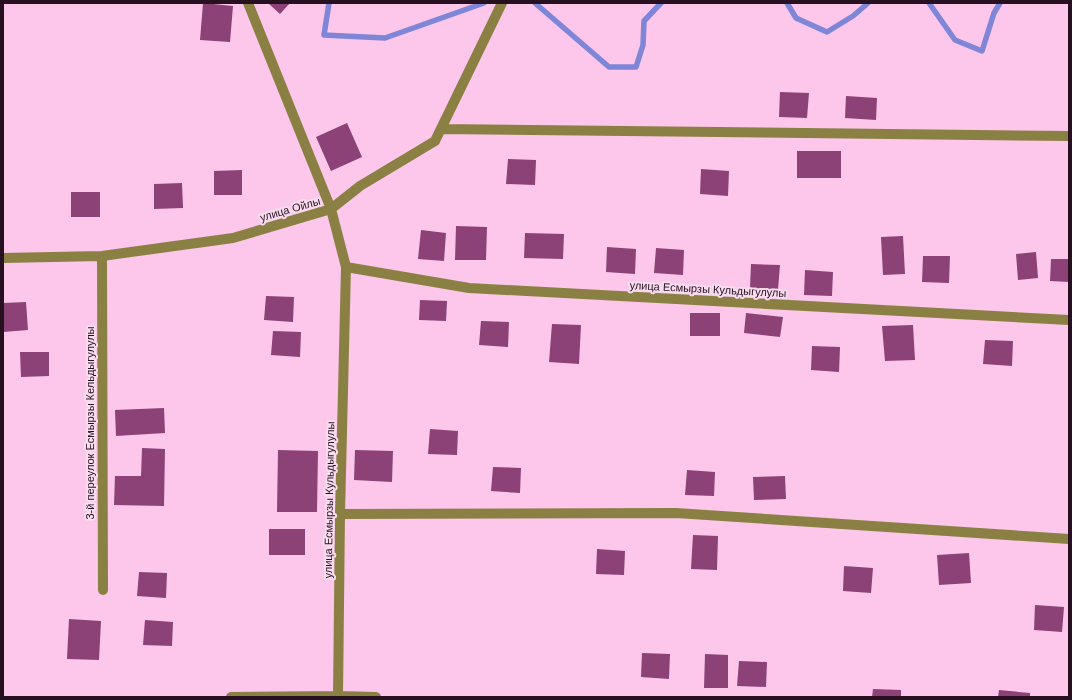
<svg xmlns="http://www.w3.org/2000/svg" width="1072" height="700" viewBox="0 0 1072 700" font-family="Helvetica,sans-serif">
<rect width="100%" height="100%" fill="#fcc7ea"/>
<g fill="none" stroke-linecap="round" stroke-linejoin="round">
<!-- stream -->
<path stroke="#7f86d8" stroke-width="5.5" d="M329 3 324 35 385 38 484 3
M535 3 609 67H636L643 45 644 21 661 3
M787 3 796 18 827 32 853 16 868 3
M929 3 955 40 982 51 994 13 1000 3"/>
</g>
<!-- building -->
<path fill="#8c4177" d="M203 3 233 6 230 42 200 40Z
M268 3H290L280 14Z
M780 92 809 93 807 118 779 117Z
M846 96 877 98 876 120 845 118Z
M347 123 362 157 331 171 316 137Z
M797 151H841V178H797Z
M508 159 536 160 535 185 506 184Z
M701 169 729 171 728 196 700 194Z
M242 170V195H214V171Z
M182 183 183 208 154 209V184Z
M71 192H100V217H71Z
M456 226 487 227 486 260H455Z
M421 230 446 233 444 261 418 259Z
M525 233 564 234 563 259 524 258Z
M903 236 905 274 883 275 881 237Z
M607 247 636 249 635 274 606 272Z
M656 248 684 250 683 275 654 273Z
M1036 252 1038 278 1018 280 1016 254Z
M923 256H950L949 283 922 282Z
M1051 259H1069V282L1050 281Z
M751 264 780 265 778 290 750 288Z
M805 270 833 272 832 296 804 295Z
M266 296 294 297 293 322 264 320Z
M420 300 447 301 446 321 419 320Z
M26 302 28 330 3 332V303Z
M690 313H720V336H690Z
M746 313 783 317 780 337 744 333Z
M481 321 509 322 508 347 479 345Z
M552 324 581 325 579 364 549 362Z
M913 325 915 360 885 361 882 326Z
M273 331 301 332 300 357 271 355Z
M985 340 1013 341 1012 366 983 364Z
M812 346 840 347 839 372 811 370Z
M20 352H49V376L21 377Z
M164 408 165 433 116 436 115 410Z
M430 429 458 431 457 455 428 454Z
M142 448 165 449 164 506 114 505 115 476H141Z
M278 450 318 451 317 512H277Z
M355 450 393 451 392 482 354 480Z
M493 467 521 468 520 493 491 491Z
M687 470 715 472 714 496 685 495Z
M785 476 786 499 754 500 753 477Z
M269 529H305V555H269Z
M693 535 718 536 717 570 691 569Z
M597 549 625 551 624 575 596 574Z
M969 553 971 583 939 585 937 555Z
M844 566 873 568 871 593 843 591Z
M139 572 167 573 166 598 137 596Z
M1035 605 1064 607 1062 632 1034 630Z
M69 619 101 621 99 660 67 659Z
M145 620 173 622 172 646 143 645Z
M642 653 670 654 669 679 641 677Z
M705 654 728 655V688H704Z
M739 661 767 662 766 687 737 686Z
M873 689 901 690V697H872Z
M999 690 1030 693V697H998Z"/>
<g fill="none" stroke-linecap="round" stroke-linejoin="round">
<!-- minor -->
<path stroke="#8b8043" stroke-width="10" d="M248 3 331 209 346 267 469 288 1069 320
M441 129 1069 136
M102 256 103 590
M3 258 102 256 233 238 331 209 360 186 435 141 502 3
M346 267 340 514 338 696 376 697
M340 514 676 513 1069 539
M231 697 338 696"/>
</g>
<g text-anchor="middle" stroke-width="4" stroke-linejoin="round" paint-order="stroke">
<!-- street labels -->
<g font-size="11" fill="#271020" stroke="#f9ddef">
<text transform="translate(290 209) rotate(-16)" y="4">улица Ойлы</text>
<text transform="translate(708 289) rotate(3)" y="4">улица Есмырзы Кульдыгулулы</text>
<text transform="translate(90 423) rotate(-90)" y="4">3-й переулок Есмырзы Кельдыгулулы</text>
<text transform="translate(329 500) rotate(-89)" y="4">улица Есмырзы Кульдыгулулы</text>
</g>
</g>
<!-- border -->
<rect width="1072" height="700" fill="none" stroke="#271020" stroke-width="8"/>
</svg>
